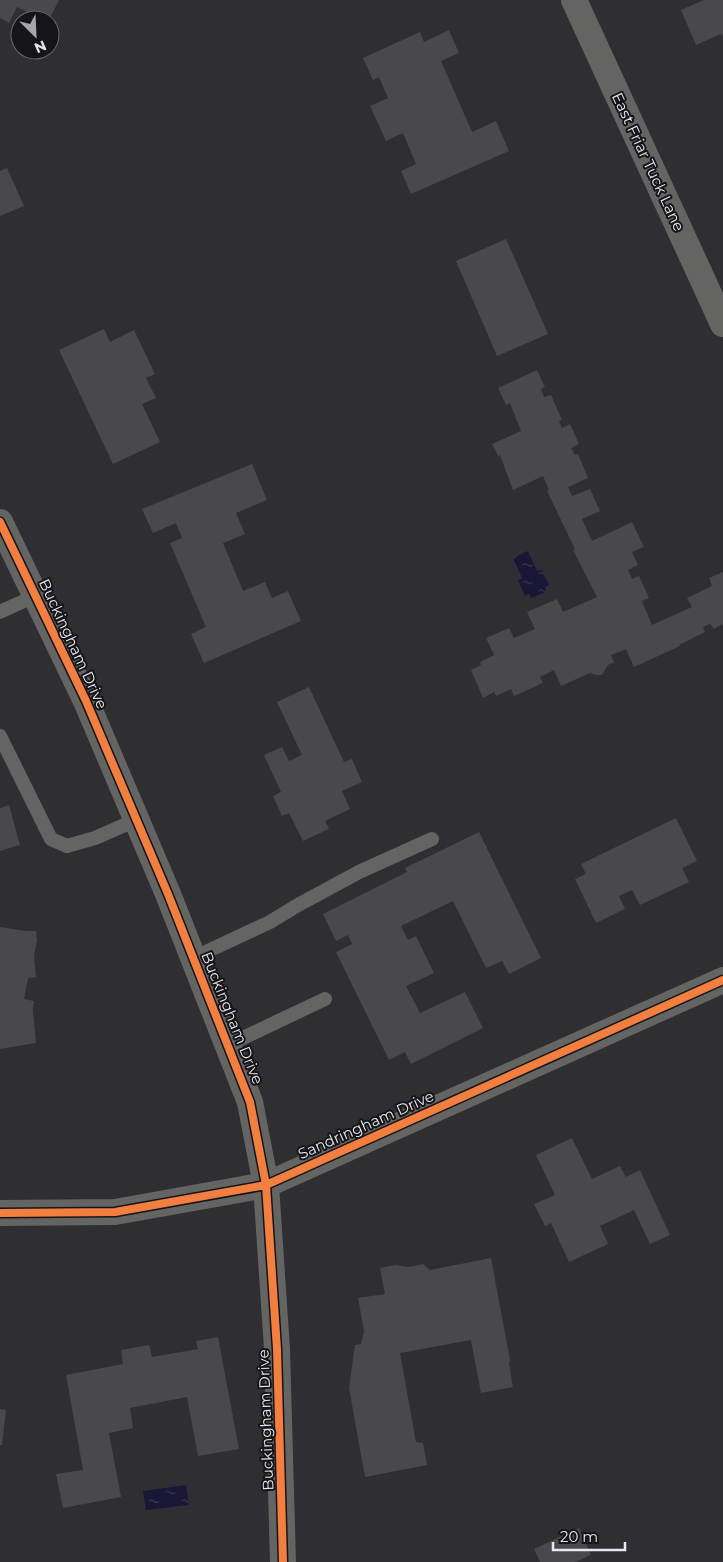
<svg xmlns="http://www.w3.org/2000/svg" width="723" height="1562" viewBox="0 0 723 1562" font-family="Montserrat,sans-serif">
<defs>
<pattern id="water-ripples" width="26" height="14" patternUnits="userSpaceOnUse" patternTransform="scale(1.25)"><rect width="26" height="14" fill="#1a1636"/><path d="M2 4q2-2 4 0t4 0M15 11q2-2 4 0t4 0" fill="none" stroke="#3b3853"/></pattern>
</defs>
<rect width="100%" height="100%" fill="#2e2e33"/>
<!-- water -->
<path fill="url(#water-ripples)" d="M528 551 537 571 542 570 549 585 545 587 546 592 531 598 529 594 525 596 518 580 522 578 513 558Z
M186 1485 189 1505 146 1510 143 1491Z"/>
<!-- building -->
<path fill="#49494d" d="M0 0H59L49 20H44L17 7 9 23 0 18Z
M704 0H723V37L721 34 696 45 681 10Z
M449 30 459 53 441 61 472 132 496 121 509 151 411 194 401 171 416 164 403 133 386 141 370 106 388 98 379 77 373 80 363 58 420 32 424 42Z
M7 168 24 206 0 216V171Z
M506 239 548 334 497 356 456 261Z
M104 329 110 342 134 330 155 374 146 378 156 398 142 404 160 442 113 464 59 350Z
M537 370 545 387 541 389 544 397 551 395 562 420 559 421 562 428 570 424 579 444 571 448 575 455 578 454 588 478 568 487 572 496 590 489 600 511 582 519 592 541 632 522 644 547 632 552 638 565 628 570 632 579 639 576 649 598 642 601 652 625 692 607 687 598 712 586 709 578 723 572V624L714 629 710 624 703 627 705 632 679 645 680 646 634 667 626 649 611 655 614 662 608 665 602 675H596L590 673 561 686 554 670 540 677 543 683 514 696 511 689 496 696 494 692 483 698 471 670 481 665 480 662 494 655 486 638 509 628 514 638 535 629 527 612 557 599 563 612 597 597 573 550 575 549 547 491 549 490 543 476 513 490 500 455 498 456 492 444 521 431 510 403 506 405 498 388Z
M252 464 267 500 236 513 245 534 223 543 243 591 265 582 272 598 288 591 301 621 204 663 191 634 206 627 170 543 182 538 176 523 153 533 142 509Z
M309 687 344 762 352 759 362 782 342 791 350 809 325 821 329 829 303 841 289 813 282 816 273 796 281 792 264 755 282 747 289 761 302 755 277 702Z
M9 805 20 845 0 851V808Z
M676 818 697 861 682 868 689 882 640 905 632 890 619 896 625 909 596 923 575 879 586 874 581 864Z
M479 832 541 958 509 974 502 961 486 968 453 901 401 926 408 940 416 936 434 973 406 986 420 1013 465 992 483 1028 411 1064 405 1052 389 1060 336 952 352 944 348 935 336 941 323 914 407 872 405 868Z
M0 927 26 931H36L37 940 34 956 36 977 28 978 24 999 34 1001 33 1010 36 1043 0 1049Z
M572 1138 592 1179 620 1166 626 1177 640 1170 670 1235 650 1244 634 1210 600 1226 608 1244 569 1262 551 1223 545 1226 534 1204 555 1195 536 1155Z
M491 1258 510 1360 509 1364 513 1387 481 1393 471 1340 400 1353 416 1442 423 1443 427 1465 365 1477 349 1388 355 1345 361 1344 364 1331 358 1298 385 1294 380 1268 395 1265 408 1267 423 1264 430 1270Z
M218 1337 239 1449 198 1456 187 1397 130 1408 133 1428 109 1433 121 1497 63 1508 56 1474 83 1470 66 1375 123 1364 121 1350 149 1345 152 1357 198 1349 196 1341Z
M0 1409 6 1410 2 1445H0Z
M579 1528 591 1555 575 1562H540L534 1549Z"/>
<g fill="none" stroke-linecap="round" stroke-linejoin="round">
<!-- service -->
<path stroke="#646463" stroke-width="14" d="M0 612 35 596
M0 736 51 839 67 846 95 838 136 820
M193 958 270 922 298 905 359 872 432 839
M228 1045 325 999"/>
<!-- minor -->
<path stroke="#646463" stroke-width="26" d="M574 0 723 324
M0 522 86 701 168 894 250 1102 266 1185 277 1349 283 1562
M0 1213 115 1212 266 1185 723 980"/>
<defs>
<path id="cycleway" d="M0 522 86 701 168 894 250 1102 266 1185 277 1349 283 1562
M0 1213 115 1212 266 1185 723 980"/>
</defs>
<!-- cycleway casing -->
<use href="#cycleway" stroke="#151519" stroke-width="11"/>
<!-- cycleway -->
<use href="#cycleway" stroke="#f27e40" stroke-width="8"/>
</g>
<g text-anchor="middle" stroke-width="4" stroke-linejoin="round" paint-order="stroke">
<!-- street labels -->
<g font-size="15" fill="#e7e7ed" stroke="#151519">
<text transform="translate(648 162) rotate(65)" y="5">East Friar Tuck Lane</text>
<text transform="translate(73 644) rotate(65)" y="5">Buckingham Drive</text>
<text transform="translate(232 1018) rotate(68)" y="5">Buckingham Drive</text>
<text transform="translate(366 1125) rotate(-24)" y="5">Sandringham Drive</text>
<text transform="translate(266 1420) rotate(-92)" y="5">Buckingham Drive</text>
</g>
</g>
<!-- north arrow -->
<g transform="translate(35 35) rotate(156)"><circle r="24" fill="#151519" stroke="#69696e"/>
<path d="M0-4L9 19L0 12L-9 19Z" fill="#a6a6ac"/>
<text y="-8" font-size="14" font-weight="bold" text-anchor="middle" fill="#e7e7ed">N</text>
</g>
<!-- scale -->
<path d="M553 1542v8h72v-8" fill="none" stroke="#e7e7ed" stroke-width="2.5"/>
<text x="560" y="1542" font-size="15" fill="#e7e7ed" stroke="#151519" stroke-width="4" paint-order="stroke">20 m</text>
</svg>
